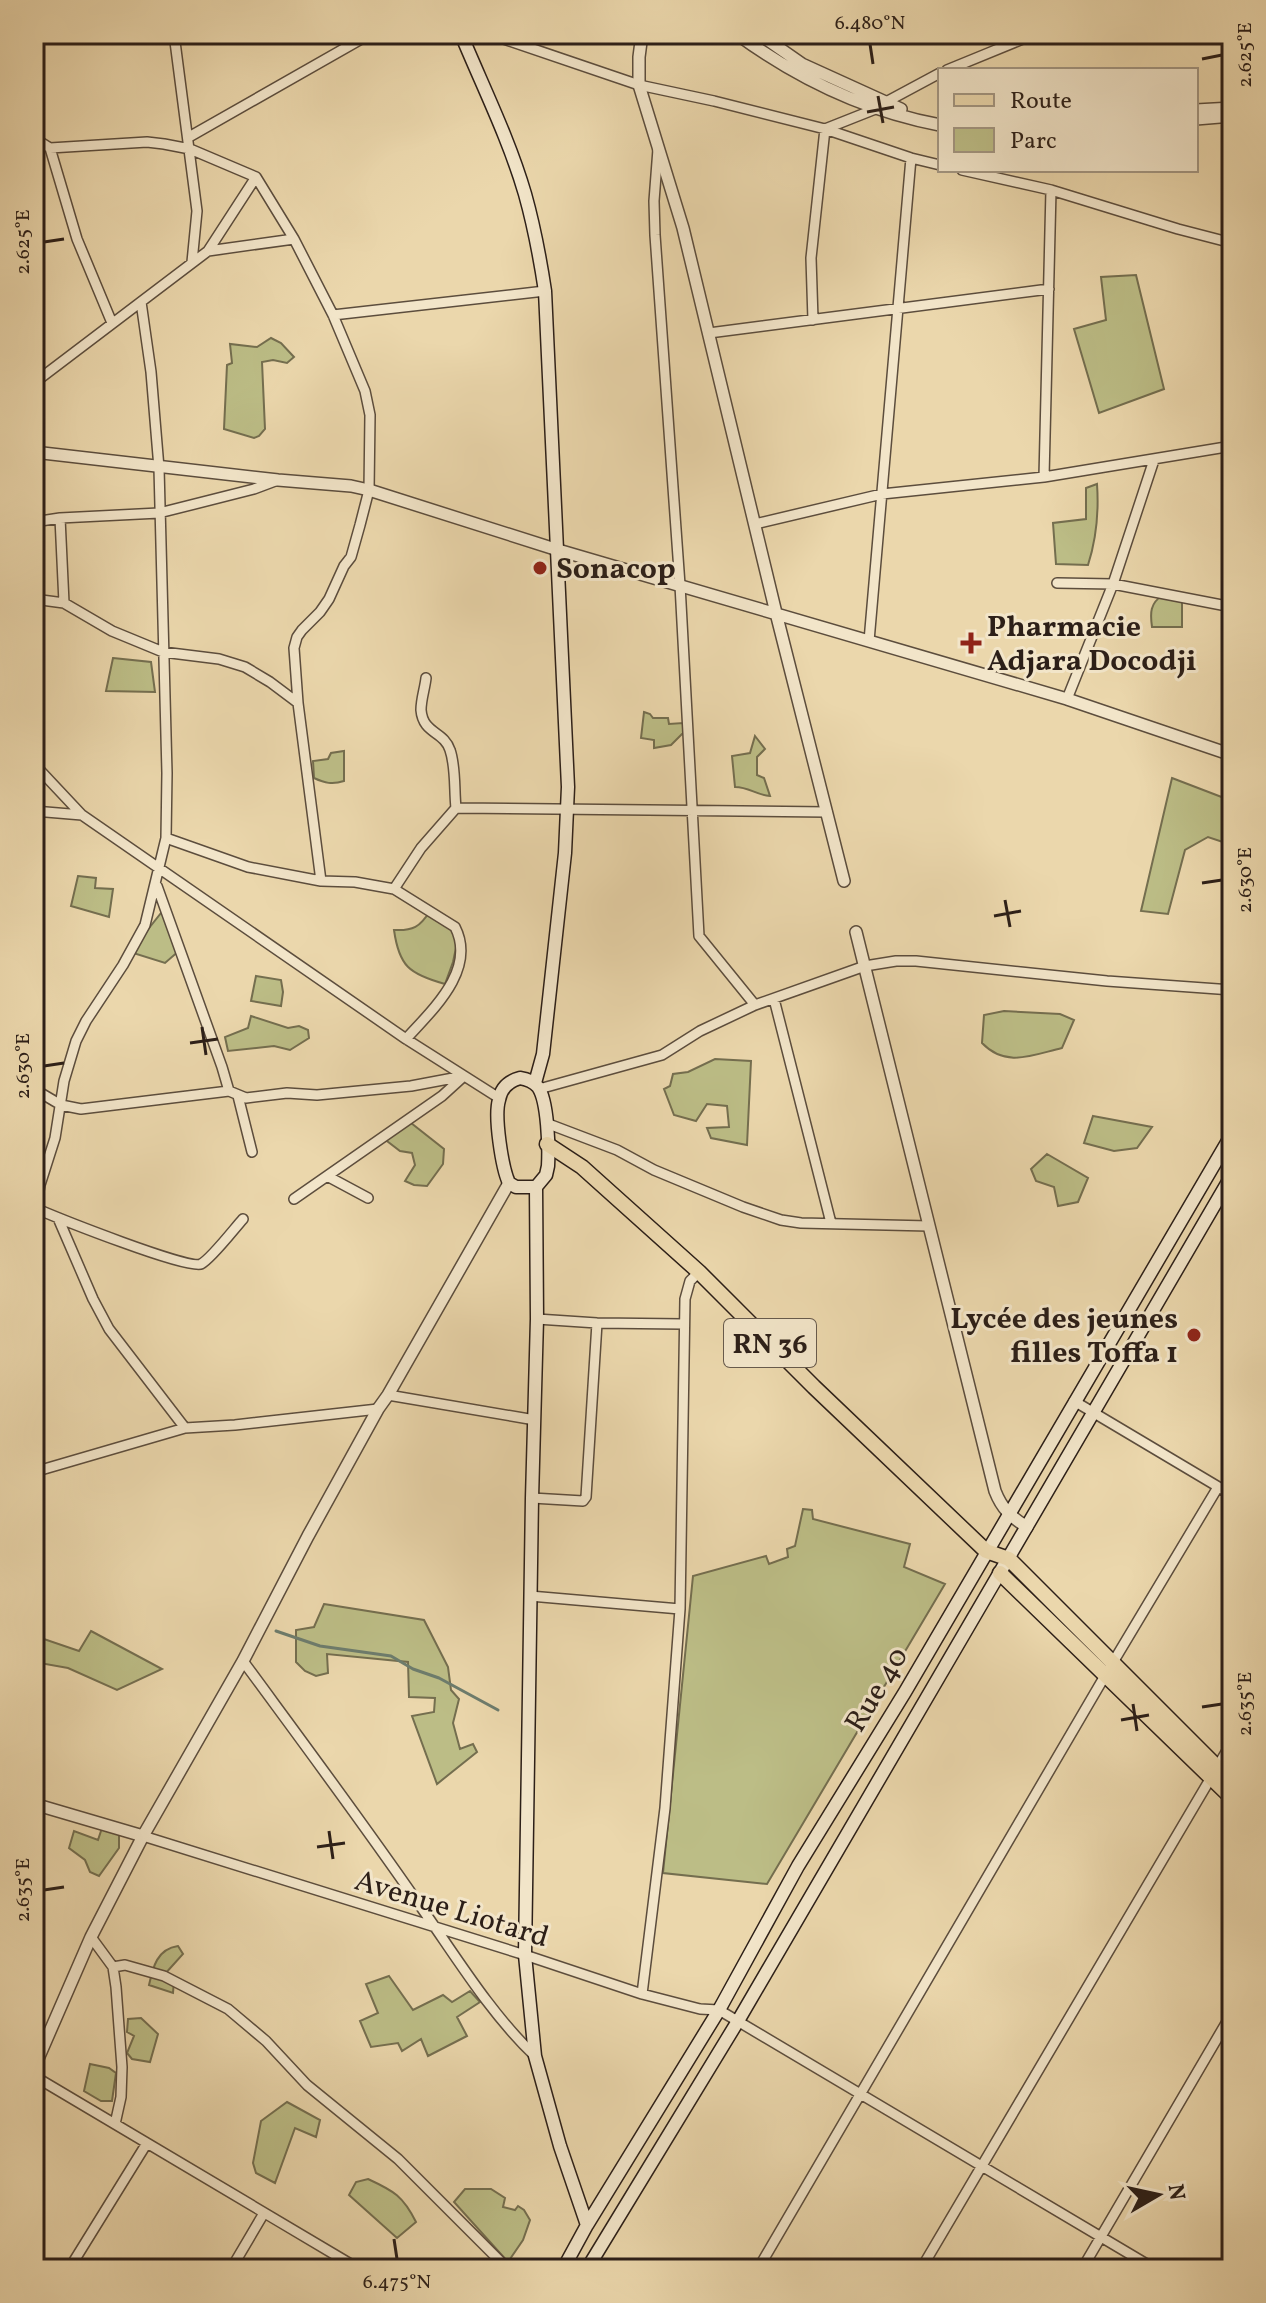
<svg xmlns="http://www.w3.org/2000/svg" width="1266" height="2303" viewBox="0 0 1266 2303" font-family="Vollkorn,serif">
<rect width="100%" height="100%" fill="#ebd7ac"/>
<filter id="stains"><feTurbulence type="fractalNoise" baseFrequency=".0025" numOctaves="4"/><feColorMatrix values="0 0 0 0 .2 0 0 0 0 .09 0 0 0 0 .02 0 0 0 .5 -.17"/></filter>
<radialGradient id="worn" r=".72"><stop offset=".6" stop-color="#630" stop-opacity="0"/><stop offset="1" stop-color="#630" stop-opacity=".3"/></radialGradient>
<!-- green -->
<path fill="#bcbd86" stroke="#746e4f" stroke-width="2" d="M1136 275 1164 389 1099 413 1074 329 1106 320 1101 277Z
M271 338 281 343 294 357 287 363 273 360 262 362 265 429 259 436 254 438 224 429 227 365 232 363 230 344 257 347Z
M1097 484C1099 513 1097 537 1088 565L1056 564 1053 523 1086 519V488Z
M1163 595 1182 602V627H1152C1150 613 1150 603 1163 595Z
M113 658 151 662 155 692 106 691Z
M644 712 650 714 653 718H668L669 724 683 723V733L671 745 654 748V740L641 738Z
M755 736 765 749 757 757V775L764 778 770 796C756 795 749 787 735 787L732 756 750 753Z
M344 751V781C332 785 325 783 314 778L313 761 328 759 331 753Z
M1172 778 1232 801V845L1208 837 1185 850 1168 914 1141 911Z
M78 876 96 878 95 888 113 889 109 917 71 906Z
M165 908 180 950 165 963 130 952Z
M430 911 459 934 453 962 445 984C409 974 399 966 394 930 413 931 420 927 430 911Z
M256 976 281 980 283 992 281 1006 251 1001Z
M1004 1011 1060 1014 1074 1020 1062 1048C1032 1055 1006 1068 982 1043L984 1015Z
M251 1016 288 1028 299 1026 308 1030 309 1038 290 1050 274 1046 228 1051 225 1037 248 1028Z
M715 1059 751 1061 747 1145 711 1138 707 1128 729 1127 727 1106 707 1104 696 1121 674 1115 664 1089 670 1086 673 1074 688 1072Z
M1093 1116 1152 1127 1137 1148 1114 1151 1084 1143Z
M406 1119 444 1149 443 1164 427 1186 414 1185 405 1181 415 1165 412 1153 400 1151 383 1138Z
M1047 1154 1088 1178 1078 1202 1058 1206 1054 1187 1036 1181 1031 1169Z
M803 1509 812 1510 813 1519 910 1544 904 1567 945 1584 767 1884 663 1873 693 1576 766 1556 769 1564 788 1557 787 1549 795 1546Z
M324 1604 424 1620 448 1667 451 1690 459 1699 453 1723 460 1749 473 1744 477 1752 437 1784 412 1716 434 1712 435 1698 409 1697 408 1662 327 1654 328 1673 316 1676 305 1671 296 1662V1630L314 1627Z
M91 1631 162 1669 117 1690 68 1668 34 1662V1638H41L79 1651Z
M103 1825 119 1833V1848L99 1876 90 1872 85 1860 69 1848 74 1831 98 1840Z
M178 1946 183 1954 164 1975 174 1980 173 1993 149 1985C153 1967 157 1949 178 1946Z
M389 1976 413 2010 443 1995 452 2002 470 1991 480 2002 457 2017 467 2036 428 2056 421 2039 402 2051 398 2043 371 2047 360 2021 378 2013 366 1984Z
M141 2018 158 2034 150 2062 132 2059 127 2053 134 2036 127 2032 128 2019Z
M90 2064 109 2068 116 2073 112 2101H101L84 2091Z
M287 2102 320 2120 316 2137 295 2128 275 2183 256 2173 253 2163 261 2121Z
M368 2179C394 2191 403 2196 416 2222L397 2238 349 2195 356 2182Z
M465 2189H491L505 2198 503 2207 515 2210 518 2206 524 2210 530 2220 523 2240 508 2262 454 2202Z"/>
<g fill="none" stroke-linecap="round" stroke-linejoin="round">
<!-- stream -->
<path stroke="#6d7c6d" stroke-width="3" d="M276 1631 320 1646 391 1656 413 1669 439 1678 498 1710"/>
<defs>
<path id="minor" d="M174 34 197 211 192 262
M489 34 639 85 714 101 825 129 911 158 940 165
M947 70 1035 34
M886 102 940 73
M189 137 370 34
M34 138 50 148 77 239 112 323
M50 148 147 142 164 144 190 149 256 177 294 239 333 315 365 391 370 415 369 490 360 525 351 557 344 566 329 599 320 612 302 630 297 637 294 648 298 703 321 881
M658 149 654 201 655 235 680 585 699 936 755 1005
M962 170 1051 190 1178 229 1232 243
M208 251 294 239
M333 315 545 291
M813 320 811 258 825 129 878 108
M709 333 1049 289
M34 383 208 251 256 177
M1044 477 1051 190
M60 518 64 603
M34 522 60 518 159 513 254 489 278 480
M755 524 882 494 1044 477 1232 446
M1057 583 1113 584 1232 607
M34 599 64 603 112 631 163 652 219 659 245 667 270 682 298 703
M869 641 911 158
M1067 699 1113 584 1154 460
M34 764 82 815 406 1039 499 1098
M456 808 827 812
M34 811 82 815
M166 838 248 867 321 881 355 882 394 889 455 927C477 970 432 1010 406 1039
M157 886 222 1067 229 1091
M394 889 421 848 456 808C454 790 456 767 450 750 444 731 423 734 421 710 421 699 425 688 426 678
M774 999 831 1223
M34 1089 61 1105 81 1109 229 1091 246 1098 287 1093 317 1095 411 1086 464 1076
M539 1089 662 1055 700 1031 755 1005 865 966 896 961H916L1107 981 1232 990
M238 1096 252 1152
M546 1123 617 1150 654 1170 743 1207 781 1220 801 1223 929 1226
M327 1176 368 1198
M294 1199 442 1096 464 1076
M37 1209C58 1218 188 1270 201 1264 211 1259 234 1229 243 1219
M34 1218 40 1185 55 1138 64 1081 76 1041 86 1021 123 965 145 925 166 838 167 773 159 468 151 372 141 302
M58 1218 93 1299 109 1329 185 1428
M537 1319 597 1323 683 1324
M388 1395 535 1420
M1074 1401 1232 1495
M34 1472 185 1428 235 1425 378 1409
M532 1498 583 1501 586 1497 597 1323
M530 1596 680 1609
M243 1661C301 1740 360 1819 416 1900 454 1953 488 2011 535 2056
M143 1836 525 1955 642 1994 700 2009 719 2010 1155 2269
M91 1937 113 1967 116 1987 122 2067 121 2097 115 2124
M113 1967 125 1965 164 1976 228 2009 266 2041 307 2085 398 2159 508 2269
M642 1994 665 1808 680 1609 685 1299 690 1281 699 1272
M34 2076 359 2269
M69 2269 147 2143
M231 2269 264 2213
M758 2269 1106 1674 1218 1487
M921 2269 1232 1742
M1082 2269 1232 2013"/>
<path id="tertiary" d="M642 34 639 57V85L683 228 776 613 844 881
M737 34C797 78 866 111 940 125
M759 34 802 64 901 109
M1196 110 1232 108
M1196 119 1232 116
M34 452 278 480 351 486 369 490 558 550 1067 699 1232 755
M856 932 995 1491C1002 1509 1011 1517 1027 1527
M34 1804 143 1836
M34 2068 91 1937 143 1836 243 1661 308 1536 378 1409 388 1395 509 1183"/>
<path id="secondary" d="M461 34C483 87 509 139 525 194 534 226 540 258 545 291L568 787 565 853 543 1054 535 1083
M520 1078C527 1079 533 1081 538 1087 548 1101 549 1148 548 1166L546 1175 536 1187H516L509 1183C502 1168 494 1116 499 1100 501 1088 509 1081 520 1078Z
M536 1187 537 1319 532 1498 525 1955 535 2056 560 2146 587 2225
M563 2269 587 2225 719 2010 798 1866 905 1692 1232 1134
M587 2269 738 2021 1232 1175"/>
<path id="primary" d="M547 1144 582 1167 699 1272 814 1387 986 1551 1009 1559 1232 1782
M1000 1573 1232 1798"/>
</defs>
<!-- minor casing -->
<use href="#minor" stroke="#5c4d3d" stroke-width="12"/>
<!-- tertiary casing -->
<use href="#tertiary" stroke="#5c4d3d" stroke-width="14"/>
<!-- secondary casing -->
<use href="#secondary" stroke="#2c1f18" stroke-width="15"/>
<!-- primary casing -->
<use href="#primary" stroke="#2c1f18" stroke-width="17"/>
<!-- minor -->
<use href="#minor" stroke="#f2e5c9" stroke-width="9"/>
<!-- tertiary -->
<use href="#tertiary" stroke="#f2e5c9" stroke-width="11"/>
<!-- secondary -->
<use href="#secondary" stroke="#f2e5c9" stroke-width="12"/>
<!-- primary -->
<use href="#primary" stroke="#ebd7ac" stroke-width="14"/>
</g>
<!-- ticks -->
<path fill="none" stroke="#2c1f18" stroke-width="3" d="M870 44 873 64M1202 59 1222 55M878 96 883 123M867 112 894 107M44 242 64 239M1202 883 1222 880M1005 900 1010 927M994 916 1021 911M202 1027 206 1055M190 1043 218 1039M44 1066 64 1063M1133 1704 1137 1731M1202 1707 1222 1704M1121 1720 1149 1715M329 1831 333 1859M317 1847 345 1843M44 1890 64 1887M394 2239 397 2259"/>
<!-- markers -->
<g fill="#8f2418" stroke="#f2e5c9" stroke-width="3">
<circle cx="540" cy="568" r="8"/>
<path d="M967 631h8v8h8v8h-8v8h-8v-8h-8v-8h8z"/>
<circle cx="1194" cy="1335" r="8"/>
</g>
<g text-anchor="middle" stroke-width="6" stroke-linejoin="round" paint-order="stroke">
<!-- shield labels -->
<rect fill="#f2e5c9" stroke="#675a4d" stroke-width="2" x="724" y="1319" width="92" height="48" rx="6"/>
<g font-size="28" font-weight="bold" fill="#2c1f18">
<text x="770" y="1353">RN 36</text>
</g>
<!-- poi labels -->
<g font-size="30" font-weight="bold" fill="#2c1f18" stroke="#f2e5c9" text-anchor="start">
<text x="556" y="578">Sonacop</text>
<text x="987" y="636">Pharmacie<tspan x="987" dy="34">Adjara Docodji</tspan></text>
<text x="1178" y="1328" text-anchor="end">Lycée des jeunes<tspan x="1178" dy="34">filles Toffa 1</tspan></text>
</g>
<!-- street labels -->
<g font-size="30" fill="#2c1f18" stroke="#f2e5c9">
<text transform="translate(876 1689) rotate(-59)" y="10">Rue 40</text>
<text transform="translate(452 1908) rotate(17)" y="10">Avenue Liotard</text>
</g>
</g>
<!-- margin -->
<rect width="1266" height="2303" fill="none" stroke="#ebd7ac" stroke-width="88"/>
<!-- legend -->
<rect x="938" y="68" width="260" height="104" fill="#f2e5c9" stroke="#a39682" stroke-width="2"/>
<rect x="954" y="94" width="40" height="12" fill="#ebd7ac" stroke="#a39682" stroke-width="2"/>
<text x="1010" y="108" font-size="24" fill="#2c1f18">Route</text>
<rect x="954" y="128" width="40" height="24" fill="#bcbd86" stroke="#a39682" stroke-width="2"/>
<text x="1010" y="148" font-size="24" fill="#2c1f18">Parc</text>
<!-- north arrow -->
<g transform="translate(1158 2195) rotate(81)" stroke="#f2e5c9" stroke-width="6" paint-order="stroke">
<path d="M0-6L14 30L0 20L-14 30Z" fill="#2c1f18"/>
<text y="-12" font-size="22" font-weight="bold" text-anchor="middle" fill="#2c1f18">N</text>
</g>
<rect x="44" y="44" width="1178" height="2215" fill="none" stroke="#2c1f18" stroke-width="3"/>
<g font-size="20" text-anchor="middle" fill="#2c1f18">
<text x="870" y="29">6.480°N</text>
<text transform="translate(1244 55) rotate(-90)" y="7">2.625°E</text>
<text transform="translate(22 242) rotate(-90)" y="7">2.625°E</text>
<text transform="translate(1244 880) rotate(-90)" y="7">2.630°E</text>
<text transform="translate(22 1066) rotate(-90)" y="7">2.630°E</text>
<text transform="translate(1244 1704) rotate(-90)" y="7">2.635°E</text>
<text transform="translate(22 1890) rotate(-90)" y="7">2.635°E</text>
<text x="397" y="2288">6.475°N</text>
</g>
<rect width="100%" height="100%" filter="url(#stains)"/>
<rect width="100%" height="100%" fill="url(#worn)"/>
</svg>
